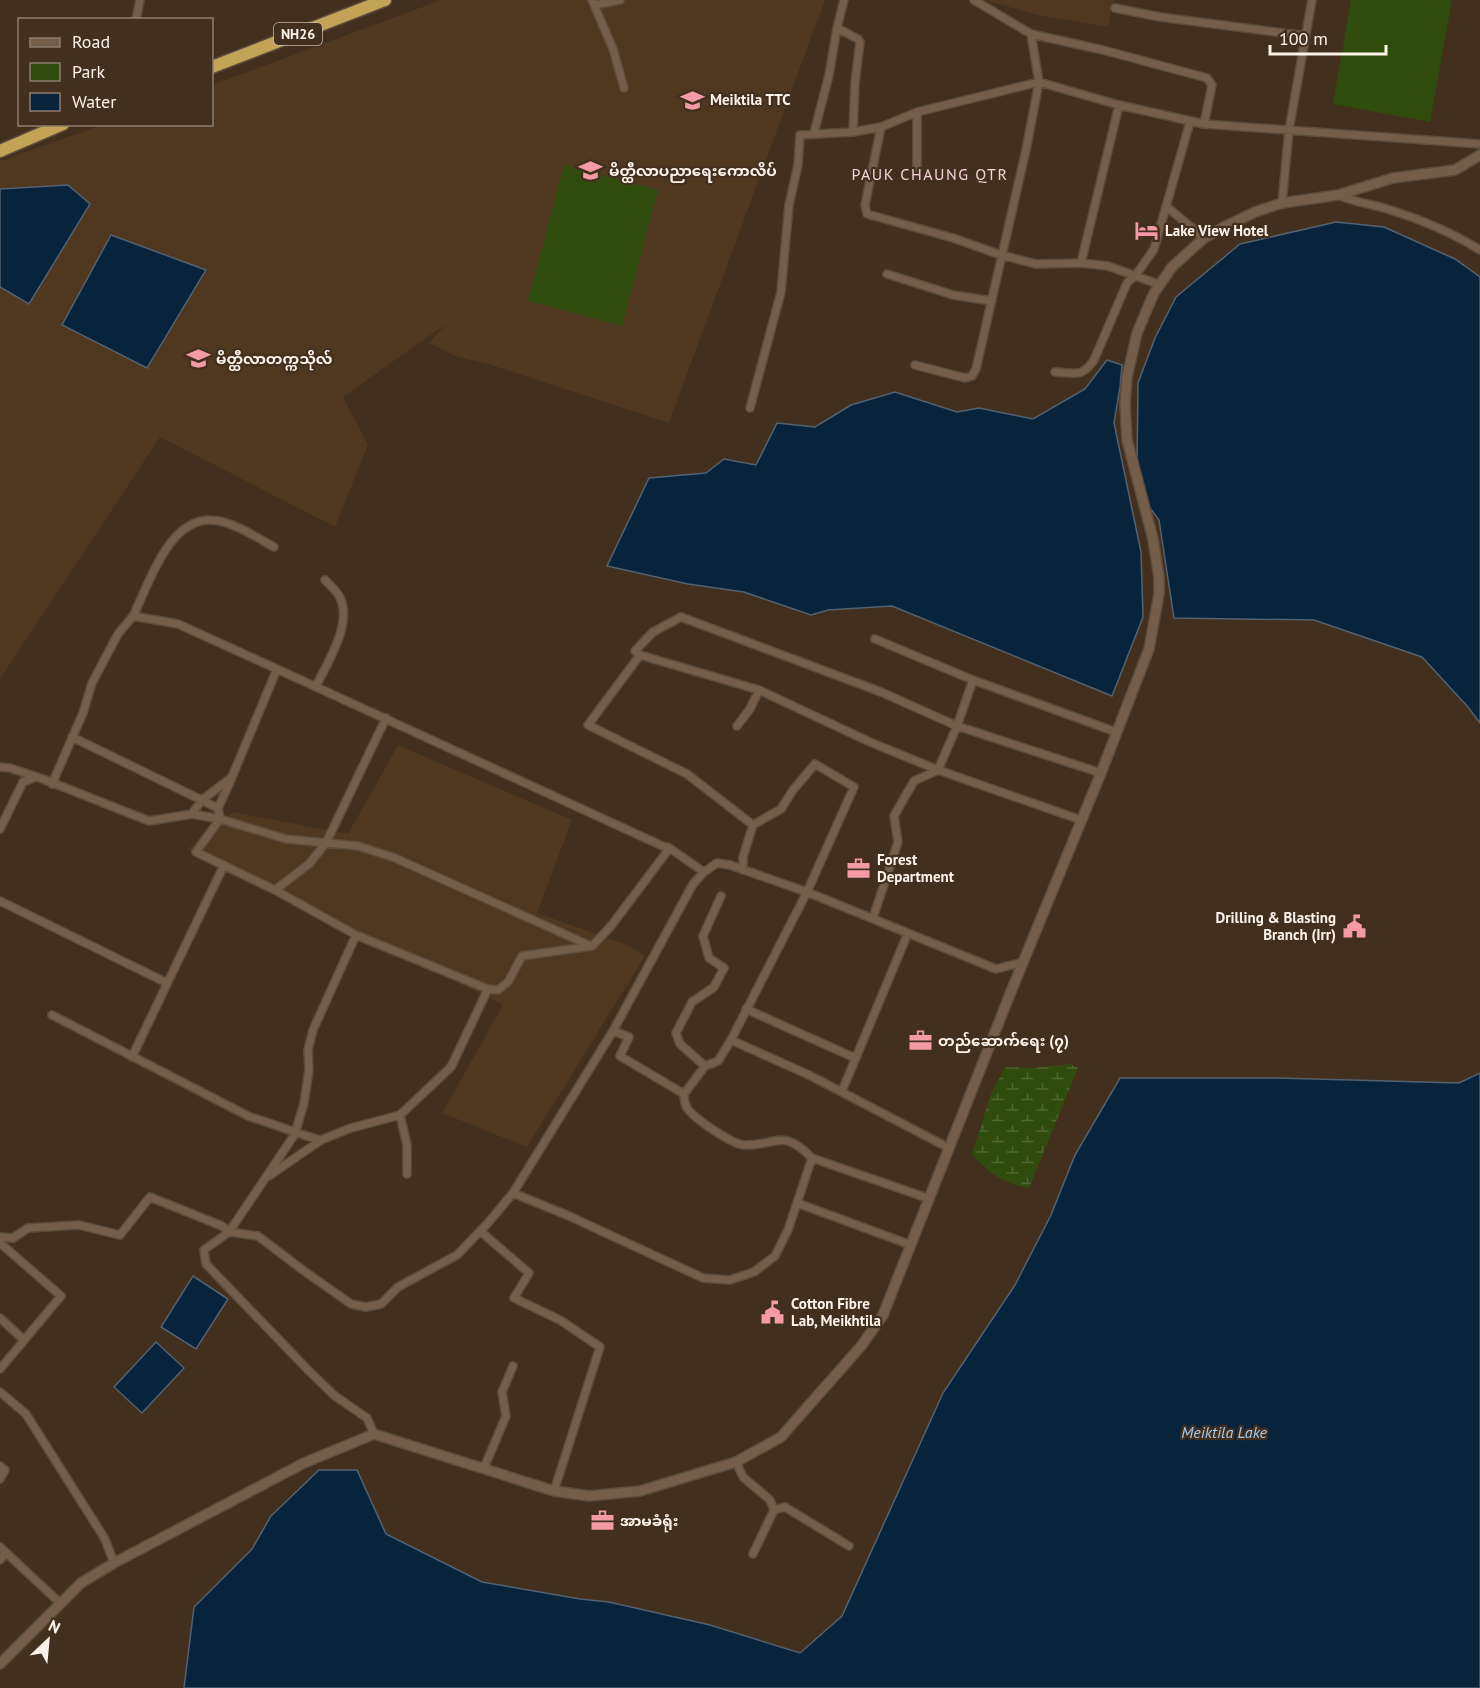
<svg xmlns="http://www.w3.org/2000/svg" width="1480" height="1688" viewBox="0 0 1480 1688" font-family="'PT Sans','Noto Sans Myanmar',sans-serif">
<defs>
<pattern id="wetland-marsh" width="20" height="14" patternUnits="userSpaceOnUse" patternTransform="scale(1.5)"><rect width="20" height="14" fill="#304c0d"/><path d="M1 5h8M5 5V1M11 12h8M15 12V8" fill="none" stroke="#4f6630"/></pattern>
</defs>
<rect width="100%" height="100%" fill="#432f1d"/>
<!-- built -->
<path fill="#50371f" d="M441 0H825L669 423 488 364 457 357 429 343 446 324 343 397 368 445 335 527 160 437 0 679V161L102 125 212 124V85Z
M984 0H1114L1108 27 1037 15Z
M398 745 572 820 537 913 627 945 645 956 527 1147 442 1113 503 1005 188 849 233 812 348 834Z"/>
<!-- green -->
<path fill="#304c0d" d="M1351 0H1452L1430 122 1333 104Z
M564 165 658 190 622 326 528 301Z"/>
<!-- wetland -->
<path fill="url(#wetland-marsh)" d="M1070 1064 1078 1068 1029 1188C1002 1183 990 1174 972 1154L991 1094 1005 1067 1035 1068Z"/>
<!-- water -->
<path fill="#08243c" stroke="#526270" stroke-width="1.5" d="M68 185 90 204 29 304 0 287V189Z
M1336 222 1384 227 1455 259 1480 277V723L1468 707 1422 657 1314 620 1174 618 1159 520 1147 504 1137 463 1138 383 1155 338 1176 297 1240 244Z
M111 235 206 270 147 368 62 325Z
M1107 360 1122 365 1120 387 1114 423 1141 552 1143 617 1112 696 892 606 828 610 811 615 744 592 688 584 607 566 649 478 706 473 724 459 756 465 777 423 815 427 851 405 895 392 957 412 979 408 1033 419 1085 389Z
M1480 1073V1688H184L194 1607 252 1549 271 1516 319 1470H357L386 1534 482 1582 580 1599 609 1602 653 1612 710 1625 800 1653 842 1616 943 1393 1015 1285 1051 1215 1075 1155 1120 1078H1278L1459 1083Z
M193 1276 228 1299 196 1349 161 1327Z
M156 1342 184 1368 142 1413 114 1387Z"/>
<g fill="none" stroke-linecap="round" stroke-linejoin="round">
<defs>
<path id="minor" d="M592 0 613 49 624 88
M974 0 1031 34
M595 5 620 0
M1115 8 1160 17 1306 36
M136 20 140 0
M837 28 858 39 860 42 855 83 853 132
M881 127 865 205 867 214 953 238 1001 255 1036 264 1081 263 1108 266 1158 284
M814 133 829 75 837 28 844 0
M917 174V112
M1338 195C1354 202 1370 204 1387 209 1420 219 1451 232 1480 250
M1282 203 1289 130 1312 0
M1167 207 1204 238
M1081 263 1119 105
M887 274 953 295 992 301
M915 365 965 378 972 376 976 369 1026 150 1039 82 1031 34 1103 50 1207 78 1212 85 1204 124
M1055 372C1075 373 1082 378 1094 360L1127 283 1136 275 1154 249 1190 122
M750 408 781 292 789 205 798 165 800 135 853 132 881 127 917 112 1039 82 1119 105 1204 124 1480 144
M274 547C258 538 230 520 211 520 168 519 149 584 133 616L178 624 277 669
M875 639 973 680 1116 732
M640 655 759 690 870 742 938 770 1081 820
M316 686C328 662 355 620 338 594 334 589 329 584 325 580
M737 726 750 709 759 690
M72 737 218 808
M0 767 10 768 43 779 149 821 192 814 201 801 232 777 277 669 669 849 668 847 704 872 717 863 730 865 807 892 996 969 1023 962
M231 780 218 808 220 819 196 852 275 890 356 935 488 989 498 990 508 982 522 956 592 946 611 926 669 849
M52 784 83 713 92 683 118 634 133 616
M192 814 220 819 286 839 358 846 395 858 591 946
M0 829 23 782 36 777
M743 870V857L753 825 687 774 588 725 640 655 635 651 653 632 681 617 881 692 957 726 1101 773
M275 890 309 864 326 843 386 718
M721 896 703 936 709 958 724 968 714 987 692 1002 676 1033 680 1044 705 1066 684 1094C684 1098 685 1104 687 1108 694 1118 732 1145 745 1145 779 1145 782 1128 812 1158L930 1199
M0 901 167 983
M873 918 898 842 894 816 914 781 938 770 957 726 973 680
M356 935 313 1030 308 1050 309 1070 304 1103 295 1134 229 1232 204 1250 206 1264 310 1372 335 1396 367 1418 374 1434
M746 1009 855 1058
M52 1015 250 1117C275 1124 297 1134 321 1140
M613 1031 629 1037 620 1056 684 1094
M731 1040 807 892 854 787 815 764 793 790 781 809 753 825
M132 1057 224 865
M705 1066 718 1061 731 1040 809 1075 949 1148
M842 1091 908 933
M400 1115 407 1145V1174
M269 1176 321 1140 351 1128 400 1115 451 1067 488 989
M513 1193 569 1216 703 1278 730 1280 754 1272 775 1256 788 1230 812 1158
M797 1203 911 1245
M480 1231 529 1273 514 1298 560 1320 600 1347 554 1491
M0 1237 13 1238 28 1228 79 1225 120 1235 150 1197 222 1226 229 1232 258 1236 304 1271 351 1304 366 1307 381 1304 398 1287 457 1255 488 1223 513 1193 613 1031 693 884 704 872
M0 1243 61 1296 0 1369
M0 1318 24 1340
M0 1392 26 1414 105 1539 114 1563
M736 1462 743 1477 770 1500 774 1510 753 1554
M0 1466 5 1470 0 1479
M484 1468 506 1416 502 1392 513 1366
M774 1510 785 1507 849 1546
M0 1547 60 1603
M0 1560 6 1553"/>
<path id="tertiary" d="M0 1664 81 1583 114 1563 304 1463 374 1434 554 1491 589 1496 640 1491 736 1462 781 1437 862 1345 883 1315 1012 989 1101 773 1149 649 1159 594V578L1153 539 1127 440 1125 404 1127 377 1137 333 1154 293 1172 267 1204 238 1224 227 1255 212 1282 203 1338 195 1393 178 1455 170 1480 155"/>
<path id="trunk" d="M212 67 385 0
M0 151 63 124"/>
</defs>
<!-- minor casing -->
<use href="#minor" stroke="#5c4c3c" stroke-width="10"/>
<!-- tertiary casing -->
<use href="#tertiary" stroke="#5c4c3c" stroke-width="12"/>
<!-- trunk casing -->
<use href="#trunk" stroke="#5c4c3c" stroke-width="15"/>
<!-- minor -->
<use href="#minor" stroke="#745e4a" stroke-width="7"/>
<!-- tertiary -->
<use href="#tertiary" stroke="#745e4a" stroke-width="9"/>
<!-- trunk -->
<use href="#trunk" stroke="#c3a457" stroke-width="12"/>
</g>
<!-- icons -->
<defs>
<symbol id="university-bare" viewBox="-9 -9 18 18"><path d="M0-5L7-2L0 1L-7-2ZM-4 1L0 2.5L4 1V4Q0 6-4 4Z" fill="#f49aa5" stroke="#432f1d" stroke-width="2.5" paint-order="stroke"/></symbol>
<symbol id="hotel-bare" viewBox="-9 -9 18 18"><path d="M-6-4.5h1.5V1H6V5H4.5V3h-9V5H-6ZM-4 0a1.8 1.8 0 1 1 3.6 0ZM.5 0V-2.5h3Q6-2.5 6 0Z" fill="#f49aa5" stroke="#432f1d" stroke-width="2.5" paint-order="stroke"/></symbol>
<symbol id="office-bare" viewBox="-9 -9 18 18"><path d="M-6-3h4V-5.5h4V-3h4V5H-6ZM-1-4.5V-3h2v-1.5ZM-6 0V1H6V0Z" fill="#f49aa5" stroke="#432f1d" stroke-width="2.5" paint-order="stroke"/></symbol>
<symbol id="civic-bare" viewBox="-9 -9 18 18"><path d="M-.6-6.5H3V-4.5H.6V-3L4-1V1h2V6H-6V1h2V-1L-.6-3ZM-1.2 2.5V6h2.4V2.5Z" fill="#f49aa5" stroke="#432f1d" stroke-width="2.5" paint-order="stroke"/></symbol>
</defs>
<g fill-rule="evenodd">
<use href="#university-bare" x="676" y="84" width="33" height="33"/>
<use href="#university-bare" x="574" y="154" width="33" height="33"/>
<use href="#hotel-bare" x="1130" y="214" width="33" height="33"/>
<use href="#university-bare" x="182" y="342" width="33" height="33"/>
<use href="#office-bare" x="842" y="852" width="33" height="33"/>
<use href="#civic-bare" x="1338" y="910" width="33" height="33"/>
<use href="#office-bare" x="904" y="1024" width="33" height="33"/>
<use href="#civic-bare" x="756" y="1296" width="33" height="33"/>
<use href="#office-bare" x="586" y="1504" width="33" height="33"/>
</g>
<g text-anchor="middle" stroke-width="4.5" stroke-linejoin="round" paint-order="stroke">
<!-- shield labels -->
<rect fill="#432f1d" stroke="#c5b8ac" stroke-width="1.5" x="274" y="23" width="48" height="22" rx="4.5"/>
<g font-size="14" font-weight="bold" fill="#fdf3ea">
<text x="298" y="39">NH26</text>
</g>
<!-- poi labels -->
<g font-size="15" font-weight="bold" fill="#fdf3ea" stroke="#432f1d" text-anchor="start">
<text x="710" y="105">Meiktila TTC</text>
<text x="609" y="176">မိတ္ထီလာပညာရေးကောလိပ်</text>
<text x="1165" y="236">Lake View Hotel</text>
<text x="216" y="364">မိတ္ထီလာတက္ကသိုလ်</text>
<text x="877" y="865">Forest<tspan x="877" dy="17">Department</tspan></text>
<text x="1336" y="923" text-anchor="end">Drilling &amp; Blasting<tspan x="1336" dy="17">Branch (Irr)</tspan></text>
<text x="938" y="1046">တည်ဆောက်ရေး (၇)</text>
<text x="791" y="1309">Cotton Fibre<tspan x="791" dy="17">Lab, Meikhtila</tspan></text>
<text x="620" y="1526">အာမခံရုံး</text>
</g>
<!-- neighbourhood labels -->
<g font-size="16" letter-spacing="1.5" fill="#f6d2d6" stroke="#432f1d">
<text x="930" y="180">PAUK CHAUNG QTR</text>
</g>
<!-- water labels -->
<g font-size="16" font-style="italic" fill="#a0cbf5" stroke="#432f1d">
<text x="1224" y="1438">Meiktila Lake</text>
</g>
</g>
<!-- legend -->
<rect x="18" y="18" width="195" height="108" fill="#432f1d" stroke="#8d7d6f" stroke-width="1.5"/>
<rect x="30" y="38" width="30" height="9" fill="#745e4a" stroke="#8d7d6f" stroke-width="1.5"/>
<text x="72" y="48" font-size="18" fill="#fdf3ea">Road</text>
<rect x="30" y="63" width="30" height="18" fill="#304c0d" stroke="#8d7d6f" stroke-width="1.5"/>
<text x="72" y="78" font-size="18" fill="#fdf3ea">Park</text>
<rect x="30" y="93" width="30" height="18" fill="#08243c" stroke="#8d7d6f" stroke-width="1.5"/>
<text x="72" y="108" font-size="18" fill="#fdf3ea">Water</text>
<!-- north arrow -->
<g transform="translate(48 1640) rotate(26)" stroke="#432f1d" stroke-width="4.5" paint-order="stroke">
<path d="M0-4.5L10 22L0 15L-10 22Z" fill="#fdf3ea"/>
<text y="-9" font-size="16" font-weight="bold" text-anchor="middle" fill="#fdf3ea">N</text>
</g>
<!-- scale -->
<path d="M1270 45v9h116v-9" fill="none" stroke="#fdf3ea" stroke-width="3"/>
<text x="1279" y="45" font-size="18" fill="#fdf3ea" stroke="#432f1d" stroke-width="4.5" paint-order="stroke">100 m</text>
</svg>
